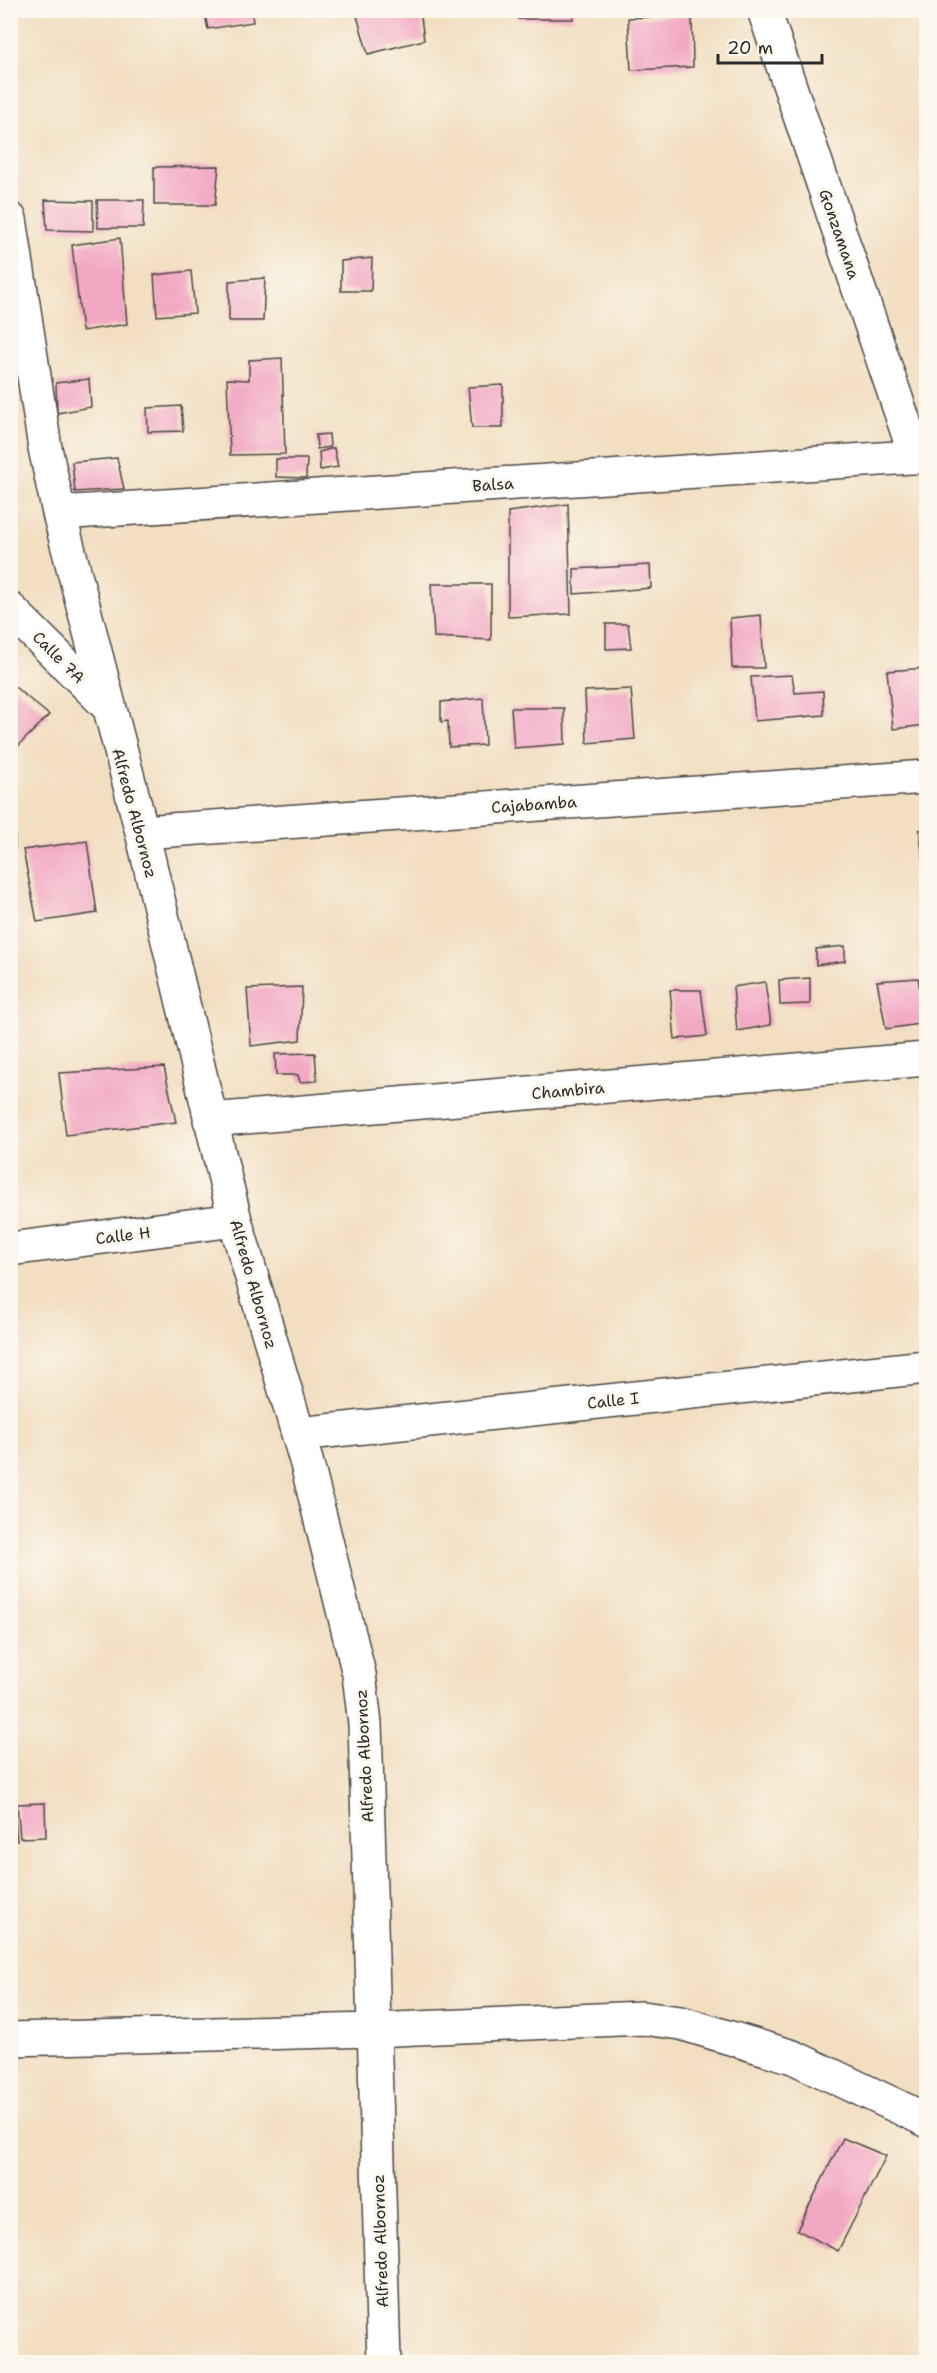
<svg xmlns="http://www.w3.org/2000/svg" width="937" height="2373" viewBox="0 0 937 2373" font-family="'Shantell Sans',sans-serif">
<rect width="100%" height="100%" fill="#fbf7ec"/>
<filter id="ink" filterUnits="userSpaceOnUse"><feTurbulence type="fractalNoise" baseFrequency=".0167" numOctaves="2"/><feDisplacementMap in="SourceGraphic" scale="12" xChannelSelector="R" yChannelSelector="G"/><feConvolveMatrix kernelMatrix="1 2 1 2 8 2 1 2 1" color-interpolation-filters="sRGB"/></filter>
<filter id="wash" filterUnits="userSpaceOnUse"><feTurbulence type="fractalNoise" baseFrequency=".008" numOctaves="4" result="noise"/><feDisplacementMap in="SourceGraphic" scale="24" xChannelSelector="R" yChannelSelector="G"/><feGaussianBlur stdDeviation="1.35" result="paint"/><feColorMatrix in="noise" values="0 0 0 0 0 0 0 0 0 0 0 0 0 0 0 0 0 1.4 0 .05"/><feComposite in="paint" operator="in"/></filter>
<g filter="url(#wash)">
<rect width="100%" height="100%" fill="#f2dec1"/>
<g id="blocks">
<!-- building -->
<path fill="#f2a7c3" d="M204 10H251L253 22 208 29Z
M388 10H420L424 40 368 54 357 16Z
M517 10H573V19H518Z
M692 15 693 67 631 70 628 18Z
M219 166 215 205H154V167Z
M45 200 93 201V231L47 230Z
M97 200H144L143 228H98Z
M120 238 127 324 82 331 72 245Z
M372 258 371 291H341V261Z
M191 271 195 313 157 316 154 275Z
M265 278 263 321H229V281Z
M282 358 285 454 230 455 227 379 249 380V360Z
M89 379 91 407 57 413 56 383Z
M503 385V428H472L468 387Z
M181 406 183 431 148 432 147 408Z
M329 434 330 447 317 449 316 435Z
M334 448 338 467 320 470 319 452Z
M117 458 124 489 75 492 72 462Z
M276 459H307L306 478 276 477Z
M568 504 571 614 508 617V512Z
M650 565 651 588 574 594V569Z
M431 584H491V640L434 637Z
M761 615 764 668H732L730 618Z
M606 624H628L631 648 606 649Z
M926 668V725L893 729 887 671Z
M792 675 795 693 823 691 824 715 755 721 751 677Z
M10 683 49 715 15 749 10 745Z
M631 689 635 739 587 743 585 691Z
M483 698 485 745 449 747 448 721 441 722V702Z
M511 708H564L565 744 514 748Z
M926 829V870H925L919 830Z
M10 831H15V848L10 849Z
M87 841 97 913 37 922 23 850Z
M845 946V961L816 965V949Z
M810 978V1004L780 1005 779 980Z
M918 978 925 1023 886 1029 877 981Z
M765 982 771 1025 737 1031 733 987Z
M302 987 300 1040 251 1046 247 989Z
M670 990H701L707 1036 675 1039Z
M315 1053 317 1081 300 1082 298 1075H276L275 1054Z
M164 1067 176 1122 66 1135 59 1073Z
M13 1797 17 1841H10V1798Z
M45 1803 46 1837 20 1838 17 1804Z
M843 2138 886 2156 838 2251 797 2230Z"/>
</g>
</g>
<g filter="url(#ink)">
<use href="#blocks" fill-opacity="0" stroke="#494642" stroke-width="1.5"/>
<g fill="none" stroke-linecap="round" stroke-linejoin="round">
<defs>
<path id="minor" d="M764 10 916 457
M10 219 45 448 59 513 142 832 235 1220 307 1464 359 1674 365 1724 384 2362
M59 513 926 456
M10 609 107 705
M142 832 926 777
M210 1120 926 1059
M10 1249 235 1220
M299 1434 926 1367
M10 2039 373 2030 642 2018 681 2023 793 2057 926 2120"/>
</defs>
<!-- minor casing -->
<use href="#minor" stroke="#494642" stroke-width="36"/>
<!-- minor -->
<use href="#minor" stroke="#fff" stroke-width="33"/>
</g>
</g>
<g text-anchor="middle" stroke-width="6" stroke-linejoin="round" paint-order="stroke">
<!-- street labels -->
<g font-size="16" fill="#2b2b2b" stroke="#fbf7ec">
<text transform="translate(840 234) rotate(71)" y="6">Gonzamana</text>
<text transform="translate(493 484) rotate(-4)" y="6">Balsa</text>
<text transform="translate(59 657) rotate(45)" y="6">Calle 7A</text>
<text transform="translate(534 804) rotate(-4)" y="6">Cajabamba</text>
<text transform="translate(135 813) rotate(75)" y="6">Alfredo Albornoz</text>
<text transform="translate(568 1090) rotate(-5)" y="6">Chambira</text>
<text transform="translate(123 1235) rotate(-7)" y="6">Calle H</text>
<text transform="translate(254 1284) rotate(74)" y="6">Alfredo Albornoz</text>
<text transform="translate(613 1400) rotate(-6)" y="6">Calle I</text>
<text transform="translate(364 1756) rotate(-93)" y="6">Alfredo Albornoz</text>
<text transform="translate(380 2241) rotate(-92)" y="6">Alfredo Albornoz</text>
</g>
</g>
<!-- margin -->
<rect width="937" height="2373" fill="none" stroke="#fbf7ec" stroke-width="36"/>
<!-- scale -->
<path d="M718 54v9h104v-9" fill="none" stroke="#2b2b2b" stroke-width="3"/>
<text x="727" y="54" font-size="18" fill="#2b2b2b" stroke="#fbf7ec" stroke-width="4.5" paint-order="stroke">20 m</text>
</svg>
